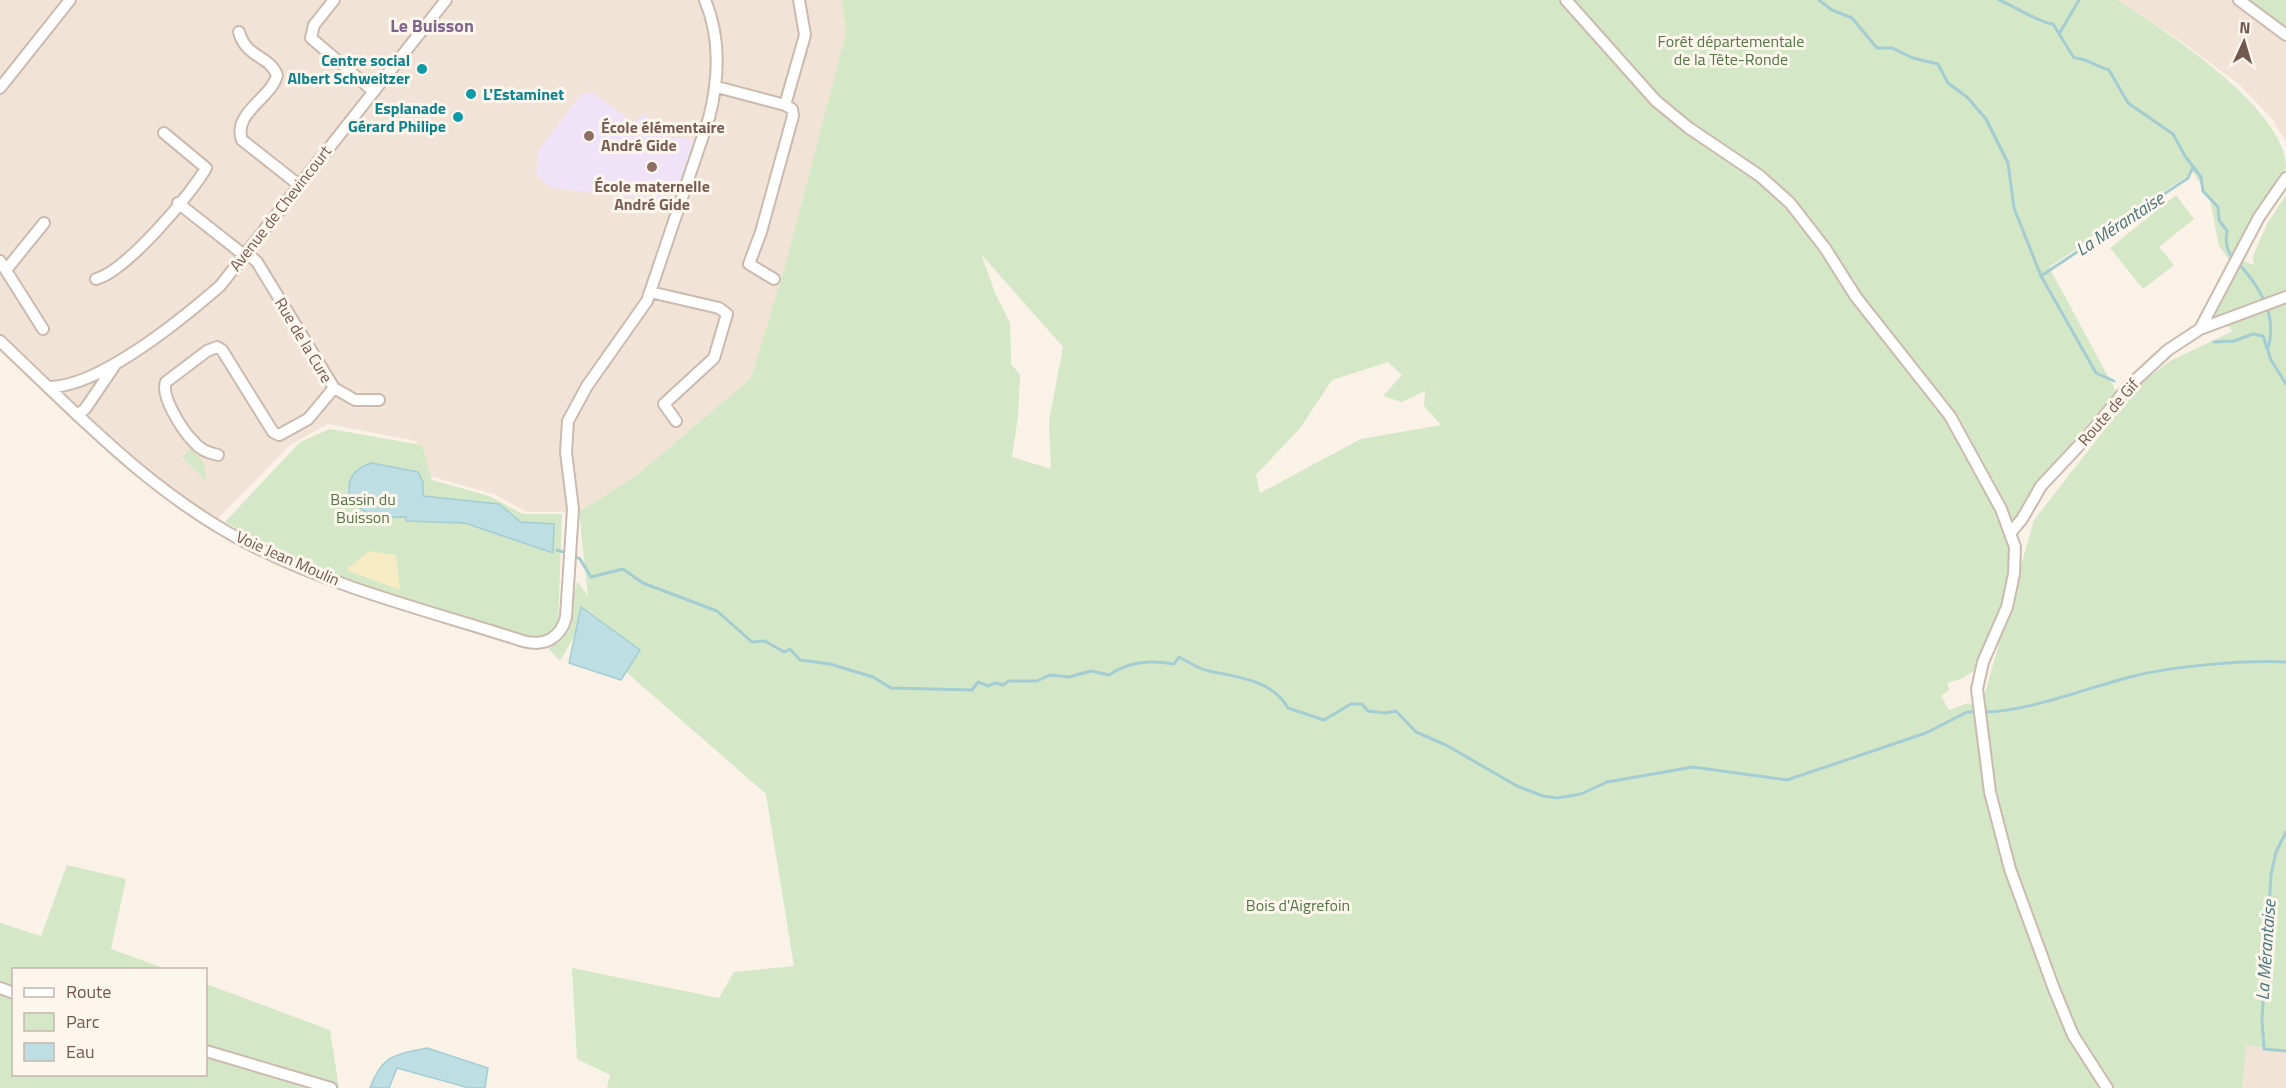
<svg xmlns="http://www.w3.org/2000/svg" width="2286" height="1088" viewBox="0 0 2286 1088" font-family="'Titillium Web',sans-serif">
<rect width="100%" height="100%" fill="#faf2e7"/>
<!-- residential -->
<path fill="#f1e4d6" d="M0 0H842L846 33 785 266 751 378 638 474 579 512H526L496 495 430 476 416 441 328 424 290 445 210 527 121 462 0 351Z
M2117 0H2246L2286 30V142L2273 120 2240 85 2175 37Z
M2245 1045 2286 1051V1088H2242Z"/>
<!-- education -->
<path fill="#efe3f7" d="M592 92 634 123 643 113 655 123V129L663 136 694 139 673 202 552 188 536 175 539 149 581 94Z"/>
<!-- green -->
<path fill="#d4e7c6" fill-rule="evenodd" d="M842 0H2117C2160 27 2286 108 2286 167 2284 177 2272 189 2266 198 2253 217 2238 240 2231 262L2219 246 2210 200 2193 172 2049 267 2116 391 2026 498 2007 592 1978 668 1963 678 1947 683 1949 690 1941 696 1949 710 1968 703 1981 707 2034 520 2141 383 2170 361 2233 331 2227 325 2231 315 2220 318 2214 314 2243 261 2254 265 2253 256 2267 224 2286 195V1051L2246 1045 2242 1088H607L610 1075 577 1059 572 968 719 998 734 972 794 966 766 794 578 630 560 661 548 648 566 632 577 581 588 596 579 512 638 474 751 378 785 266 846 33ZM981 254 1063 347 1049 421 1051 469 1012 457 1018 417 1020 375 1011 364 1010 323 995 293ZM1388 362 1402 375 1383 396 1402 402 1425 391 1424 406 1441 425 1361 439 1260 493 1256 475 1300 428 1332 380Z
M2246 0H2286V30Z
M2176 195 2194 219 2159 247 2174 265 2143 289 2110 248Z
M330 429 422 445 432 480 489 496 523 514H562L558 627 545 637 523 638 330 575 225 522 300 442Z
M191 449 204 463 206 481 182 457Z
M67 865 126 879 111 949 166 969 14 970V1074H206V984L330 1030 339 1088H0V923L41 936Z"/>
<!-- sand -->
<path fill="#f7ebc4" d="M369 551 396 555 400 590 346 570Z"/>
<!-- water -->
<path fill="#bddee2" stroke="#a4cdd3" stroke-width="1.5" d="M372 463 418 472 423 482V496L499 504 521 522 554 524 553 553 465 523 406 521V517C394 517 379 519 368 513 341 500 343 471 372 463Z
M581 607 640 650 621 680 569 663Z
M427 1048 488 1068 485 1088H469L397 1068 389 1088H370C382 1055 394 1055 427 1048Z"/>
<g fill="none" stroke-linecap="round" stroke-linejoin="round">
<!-- stream -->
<path stroke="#a4cdd3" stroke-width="3" d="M1819 0 1832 10 1852 18 1877 48H1892L1913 58 1938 64 1948 83 1967 97 1986 119 2008 163 2014 208 2041 276 2096 373 2114 381
M1999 0C2013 5 2041 24 2053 24L2074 58C2085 57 2097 67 2109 70L2128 103 2173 134 2185 156 2201 177 2203 191 2218 207 2219 220 2227 231C2225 242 2226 251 2234 259
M2059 34 2079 0
M2239 264C2260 287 2278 316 2268 348
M2041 276 2188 178 2193 167
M2214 342 2234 341 2253 334 2263 336 2271 360 2286 384
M557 550 567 553
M573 555 580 559 591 577 623 569 643 583 717 611 752 642 765 641 784 652 790 649 800 660 830 664 873 677 891 688 972 690 978 682 988 686 995 683 1003 685 1009 681H1037L1050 675 1069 677 1091 671 1109 675C1128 662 1152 660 1174 664L1179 657C1189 662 1198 669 1209 671 1238 677 1272 680 1288 708L1324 720 1351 704H1362L1368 711 1386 713 1396 711 1416 732 1446 745 1517 786 1543 796 1557 798 1581 794 1607 782 1693 767 1787 780 1926 733 1967 712H1976
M1983 712C2027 712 2087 688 2130 677 2172 666 2243 660 2286 662
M2286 832 2276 852 2271 875 2262 1019 2264 1049 2286 1051"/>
<defs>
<path id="minor" d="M334 0 314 25 311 38 373 91
M1566 0 1656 101 1689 128 1760 176 1790 203 1825 248 1856 297 1950 416 2001 509 2015 547 2014 574 2007 607 1983 662 1977 689 1990 792 2010 869 2054 989 2073 1035 2107 1088
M2239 0 2286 35
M239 32C246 58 269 55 277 75 272 98 232 113 242 140L299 185
M717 87 785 105 792 109 793 116 761 232 749 264 774 279
M0 88 70 0
M785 105 805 35 799 0
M178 203 244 255
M246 252 257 262 334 388 355 400H379
M0 261 43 329
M6 270 44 223
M96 279C126 271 190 196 206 168L164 133
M650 292 719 308 727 314 714 358 664 404 676 421
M2200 329 2286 297
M0 341C79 416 155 497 253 546 338 589 433 612 523 641 544 647 561 638 566 617L573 509 566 452 568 421 587 386 647 301 709 118C719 79 721 38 705 0
M48 387C98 388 182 319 220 286L446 0
M77 415 85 409 115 365
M218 455C208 453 199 449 193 441 183 431 160 396 166 382L207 351 217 347 222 350 273 432 279 435 308 419 334 388
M2012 531 2022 519 2041 486 2087 437 2129 386 2168 350 2200 329 2259 217 2286 178
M0 988 14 993
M206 1051 331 1088"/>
</defs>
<!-- minor casing -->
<use href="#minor" stroke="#cbbaae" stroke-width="14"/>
<!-- minor -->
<use href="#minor" stroke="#fff" stroke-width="10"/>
</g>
<!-- markers -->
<g fill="#0f9aa8" stroke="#fdf6ed" stroke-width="2">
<circle cx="422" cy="69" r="6"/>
<circle cx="471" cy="94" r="6"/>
<circle cx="458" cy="117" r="6"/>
</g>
<g fill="#8d6e63" stroke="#fdf6ed" stroke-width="2">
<circle cx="589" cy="136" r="6"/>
<circle cx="652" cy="167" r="6"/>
</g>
<g text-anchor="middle" stroke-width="6" stroke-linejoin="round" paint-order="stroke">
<!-- park labels -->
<g font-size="16" fill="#557746" stroke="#fdf6ed">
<text x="1731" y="47">Forêt départementale<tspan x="1731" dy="18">de la Tête-Ronde</tspan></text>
<text x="363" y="505">Bassin du<tspan x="363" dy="18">Buisson</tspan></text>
<text x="1298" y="911">Bois d'Aigrefoin</text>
</g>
<!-- culture labels -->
<g font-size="16" font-weight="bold" fill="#0d838f" stroke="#fdf6ed" text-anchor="end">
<text x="410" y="66">Centre social<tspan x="410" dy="18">Albert Schweitzer</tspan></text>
<text x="483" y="100" text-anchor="start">L'Estaminet</text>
<text x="446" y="114">Esplanade<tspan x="446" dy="18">Gérard Philipe</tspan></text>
</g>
<!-- education labels -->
<g font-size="16" font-weight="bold" fill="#785e54" stroke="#fdf6ed" text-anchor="start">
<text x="601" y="133">École élémentaire<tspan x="601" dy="18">André Gide</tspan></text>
<text x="652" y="192" text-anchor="middle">École maternelle<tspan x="652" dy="18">André Gide</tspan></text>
</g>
<!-- street labels -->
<g font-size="16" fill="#72594d" stroke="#fdf6ed">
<text transform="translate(280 208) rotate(-52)" y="6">Avenue de Chevincourt</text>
<text transform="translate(304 340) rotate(59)" y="6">Rue de la Cure</text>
<text transform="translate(2108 412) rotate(-49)" y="6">Route de Gif</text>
<text transform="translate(288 558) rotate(24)" y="6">Voie Jean Moulin</text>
</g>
<!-- neighbourhood labels -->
<g font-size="18" font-weight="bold" fill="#7f658e" stroke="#fdf6ed">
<text x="432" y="32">Le Buisson</text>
</g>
<!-- water labels -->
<g font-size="18" font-style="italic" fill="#46757c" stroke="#fdf6ed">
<text transform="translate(2120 224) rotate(-33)" y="6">La Mérantaise</text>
<text transform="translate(2266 950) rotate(-86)" y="6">La Mérantaise</text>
</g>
</g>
<!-- legend -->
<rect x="12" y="968" width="195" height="108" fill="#fdf6ed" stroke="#c5b7ad" stroke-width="1.5"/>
<rect x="24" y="988" width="30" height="9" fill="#ffffff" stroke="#c5b7ad" stroke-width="1.5"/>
<text x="66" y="998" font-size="18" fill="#72594d">Route</text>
<rect x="24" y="1013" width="30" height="18" fill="#d4e7c6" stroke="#c5b7ad" stroke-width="1.5"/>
<text x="66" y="1028" font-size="18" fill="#72594d">Parc</text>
<rect x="24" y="1043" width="30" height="18" fill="#bddee2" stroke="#c5b7ad" stroke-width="1.5"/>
<text x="66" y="1058" font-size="18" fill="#72594d">Eau</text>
<!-- north arrow -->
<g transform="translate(2244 42) rotate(4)" stroke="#fdf6ed" stroke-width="4.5" paint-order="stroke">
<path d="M0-4.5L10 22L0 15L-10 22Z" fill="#72594d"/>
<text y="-9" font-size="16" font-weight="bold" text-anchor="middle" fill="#72594d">N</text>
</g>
</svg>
